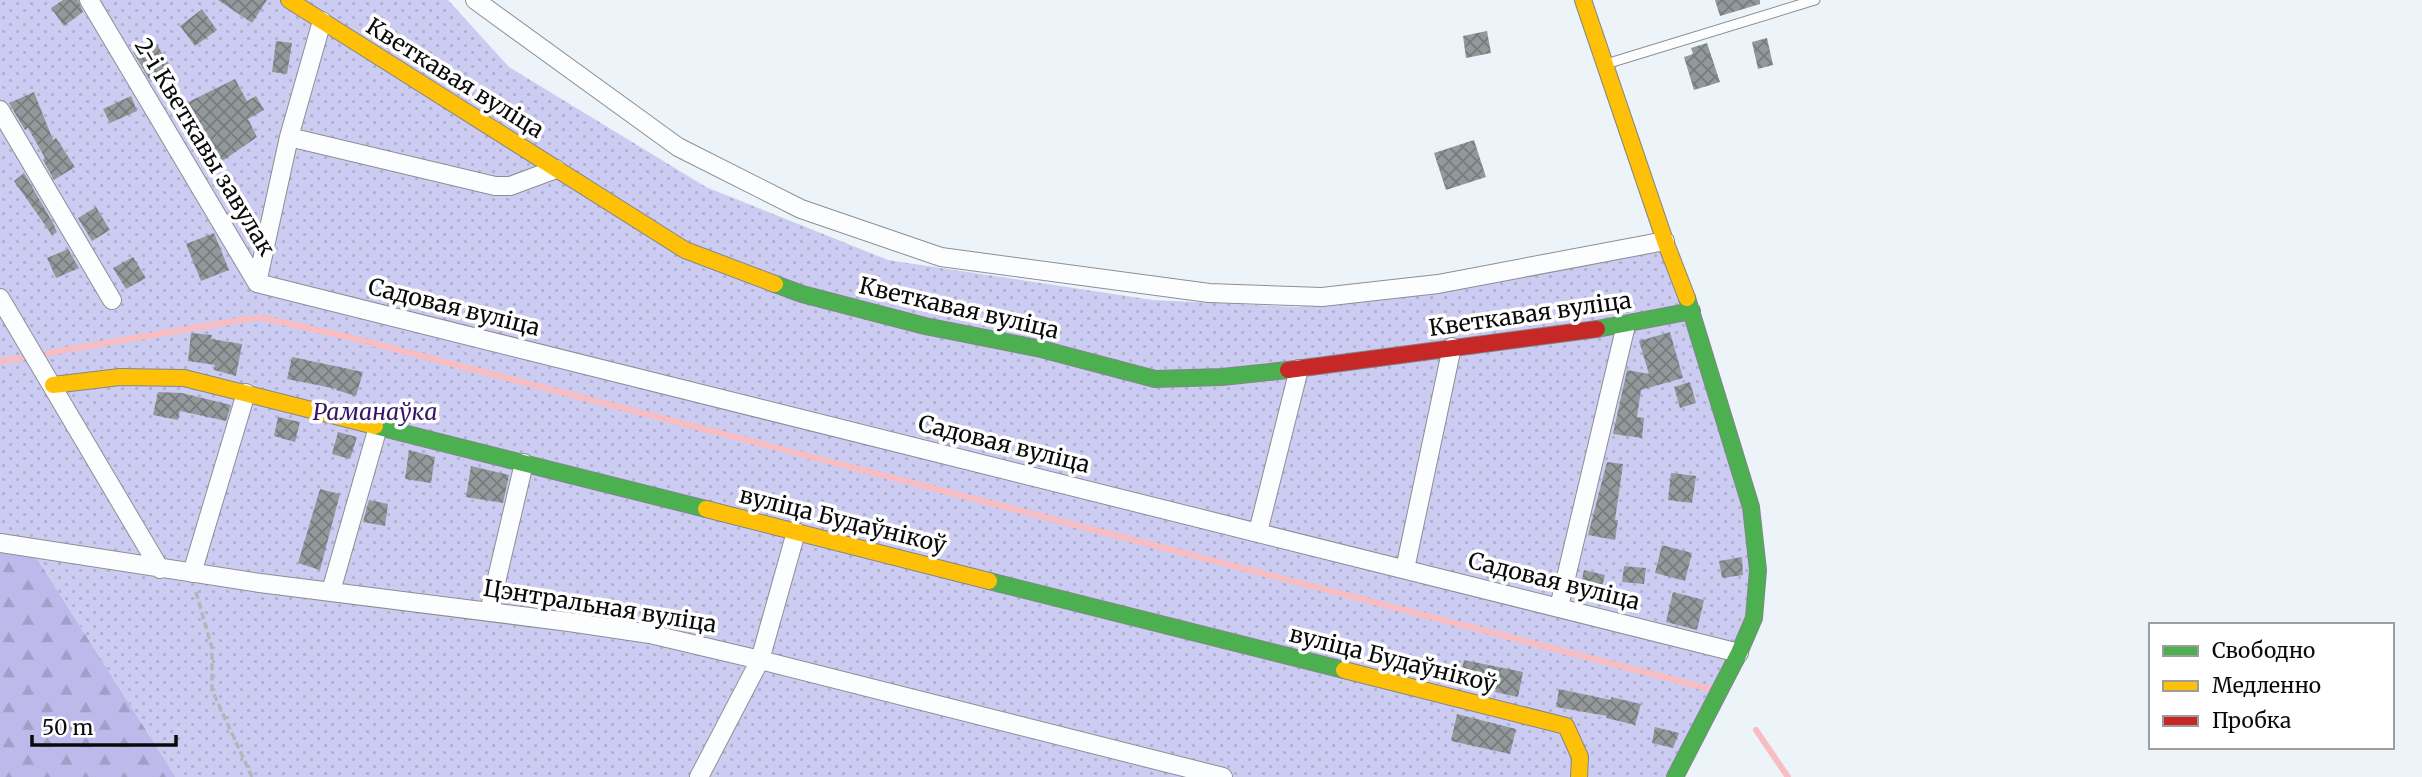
<svg xmlns="http://www.w3.org/2000/svg" width="2422" height="777" viewBox="0 0 2422 777" font-family="Merriweather,serif">
<defs>
<pattern id="forest-firs" width="22" height="20" patternUnits="userSpaceOnUse" patternTransform="scale(1.75)"><rect width="22" height="20" fill="#bdbaeb"/><path d="M5 1l3.5 6h-7zM16 11l3.5 6h-7z" fill="#a19fc8"/></pattern>
<pattern id="garden-dots" width="8" height="8" patternUnits="userSpaceOnUse" patternTransform="scale(1.75)"><rect width="8" height="8" fill="#ccccf2"/><path d="M2 2h.1M6 6h.1" fill="none" stroke="#aeaece" stroke-width="1.8" stroke-linecap="round"/></pattern>
<pattern id="building-cross-hatch" width="8" height="8" patternUnits="userSpaceOnUse" patternTransform="scale(1.75)"><rect width="8" height="8" fill="#93999b"/><path d="M0 0l8 8M0 8l8-8" fill="none" stroke="#767b7d"/></pattern>
</defs>
<rect width="100%" height="100%" fill="#ecf4f9"/>
<!-- forest -->
<path fill="url(#forest-firs)" d="M0 548 33 552 176 777H0Z"/>
<!-- garden -->
<path fill="url(#garden-dots)" d="M0 0H448L509 67 706 187 888 260 1153 300 1298 307 1543 274 1665 241 1751 507 1754 618 1671 777H176L33 552 0 548Z"/>
<g fill="none" stroke-linecap="round" stroke-linejoin="round">
<!-- stream -->
<path stroke="#f8bdc0" stroke-width="6" d="M48 353 247 319 263 318 348 337 1714 690
M0 361 23 358
M1756 730 1788 777"/>
</g>
<!-- building -->
<path fill="url(#building-cross-hatch)" d="M63 0H78L83 12 64 26 51 8Z
M218 0H267L252 23Z
M1715 0H1760V4L1720 16Z
M202 9 217 30 195 46 180 26Z
M1487 31 1491 53 1466 58 1463 36Z
M1767 38 1773 65 1758 69 1752 42Z
M154 40 170 66 149 79 133 52Z
M276 41 292 43 287 74 272 72Z
M1707 43 1720 82 1694 90 1684 57 1693 54 1691 48Z
M235 79 247 101 256 96 264 110 248 119 257 137 208 171 192 147 174 109Z
M34 92 53 140 56 138 75 167 54 180 43 160 45 158 28 128 25 130 9 103Z
M131 96 137 111 110 123 103 109Z
M1474 140 1486 177 1446 190 1434 153Z
M24 173 53 223 57 232 52 235 14 181Z
M96 207 110 230 92 241 78 218Z
M214 233 229 270 201 281 186 244Z
M68 249 79 268 56 278 47 258Z
M133 257 146 278 126 289 113 268Z
M1670 332 1683 378 1641 390 1637 417 1644 418 1642 438 1613 434 1627 370 1649 374 1639 341Z
M191 333 212 335 211 339 242 344 236 376 214 370 215 365 188 361Z
M292 357 363 372 356 396 336 390 337 389 287 379Z
M1690 382 1696 403 1680 408 1674 387Z
M158 392 182 393 231 405 226 421 180 411 178 420 153 415Z
M278 417 300 422 295 442 274 436Z
M338 432 357 437 350 459 332 454Z
M409 450 435 457 431 483 405 479Z
M1607 462 1623 464 1615 520H1618L1615 540 1588 535Z
M471 466 509 475 503 503 466 497Z
M1671 473 1696 476 1692 503 1668 500Z
M320 489 340 494 320 570 298 563Z
M369 500 388 504 385 526 363 522Z
M1662 545 1692 553 1685 581 1655 573Z
M1742 557 1743 575 1722 578 1719 561Z
M1624 566 1646 568 1644 584 1622 582Z
M1584 570 1605 575 1598 602 1578 597Z
M1673 592 1704 600 1697 630 1666 622Z
M1464 660 1523 672 1518 697 1495 692 1496 689 1459 681Z
M1559 689 1611 700V697L1641 704 1635 725 1606 718 1607 716 1556 707Z
M1457 714 1516 729 1510 754 1451 741Z
M1655 727 1679 733 1673 748 1652 743Z"/>
<g fill="none" stroke-linecap="round" stroke-linejoin="round">
<defs>
<path id="lane" d="M1606 64 1815 0"/>
<path id="street" d="M89 0 257 283
M475 0 678 147 801 209 941 257 1209 293 1322 297 1438 284 1665 241
M0 110 112 300
M289 137 495 186H510L556 169
M257 283 1739 653
M257 283 289 137 322 21
M0 298 160 569
M1258 532 1299 369
M0 543 260 583 569 622 650 634 760 660 1223 777
M1405 569 1452 347
M192 573 246 393
M331 591 378 427
M1559 607 1626 325
M489 612 524 463
M699 777 760 660 796 532"/>
<path id="fast" d="M775 284 802 294 925 326 1041 349 1155 379 1222 377 1288 370
M1597 329 1692 311
M375 426 706 509
M989 581 1344 670
M1675 777 1739 653 1754 618 1758 570 1751 507 1687 298"/>
<path id="slow" d="M289 0 685 250 775 284
M1583 0 1665 241 1687 298
M53 385 120 377 184 378 375 426
M706 509 989 581
M1344 670 1566 726 1580 757 1579 777"/>
<path id="jam" d="M1288 370 1597 329"/>
</defs>
<!-- lane casing -->
<use href="#lane" stroke="#8c8f92" stroke-width="11"/>
<!-- street casing -->
<use href="#street" stroke="#8c8f92" stroke-width="20"/>
<!-- fast casing -->
<use href="#fast" stroke="#828688" stroke-width="18"/>
<!-- slow casing -->
<use href="#slow" stroke="#828688" stroke-width="18"/>
<!-- jam casing -->
<use href="#jam" stroke="#828688" stroke-width="18"/>
<!-- path -->
<path stroke="#b5b6b7" stroke-width="3.5" stroke-dasharray="7 3.5" stroke-linecap="butt" d="M196 592 212 648V690L252 777"/>
<!-- lane -->
<use href="#lane" stroke="#fcfdfe" stroke-width="9"/>
<!-- street -->
<use href="#street" stroke="#fcfdfe" stroke-width="18"/>
<!-- fast -->
<use href="#fast" stroke="#4caf50" stroke-width="16"/>
<!-- slow -->
<use href="#slow" stroke="#ffc107" stroke-width="16"/>
<!-- jam -->
<use href="#jam" stroke="#c62828" stroke-width="16"/>
</g>
<g text-anchor="middle" stroke-width="7" stroke-linejoin="round" paint-order="stroke">
<!-- street labels -->
<g font-size="23" fill="#0a0a0a" stroke="#fff">
<text transform="translate(455 78) rotate(32)" y="8">Кветкавая вуліца</text>
<text transform="translate(205 147) rotate(59)" y="8">2-і Кветкавы завулак</text>
<text transform="translate(454 307) rotate(14)" y="8">Садовая вуліца</text>
<text transform="translate(959 308) rotate(13)" y="8">Кветкавая вуліца</text>
<text transform="translate(1530 314) rotate(-8)" y="8">Кветкавая вуліца</text>
<text transform="translate(1004 444) rotate(14)" y="8">Садовая вуліца</text>
<text transform="translate(843 520) rotate(14)" y="8">вуліца Будаўнікоў</text>
<text transform="translate(1554 581) rotate(14)" y="8">Садовая вуліца</text>
<text transform="translate(600 606) rotate(9)" y="8">Цэнтральная вуліца</text>
<text transform="translate(1393 659) rotate(14)" y="8">вуліца Будаўнікоў</text>
</g>
<!-- park labels -->
<g font-size="23" font-style="italic" fill="#341566" stroke="#fff">
<text x="375" y="420">Раманаўка</text>
</g>
</g>
<!-- legend -->
<rect x="2149" y="623" width="245" height="126" fill="#ffffff" stroke="#9d9d9d" stroke-width="2"/>
<rect x="2163" y="646" width="35" height="10" fill="#4caf50" stroke="#9d9d9d" stroke-width="2"/>
<text x="2212" y="658" font-size="21" fill="#0a0a0a">Свободно</text>
<rect x="2163" y="681" width="35" height="10" fill="#ffc107" stroke="#9d9d9d" stroke-width="2"/>
<text x="2212" y="693" font-size="21" fill="#0a0a0a">Медленно</text>
<rect x="2163" y="716" width="35" height="10" fill="#c62828" stroke="#9d9d9d" stroke-width="2"/>
<text x="2212" y="728" font-size="21" fill="#0a0a0a">Пробка</text>
<!-- scale -->
<path d="M32 735v10h144v-10" fill="none" stroke="#0a0a0a" stroke-width="3.5"/>
<text x="42" y="735" font-size="21" fill="#0a0a0a" stroke="#ffffff" stroke-width="5" paint-order="stroke">50 m</text>
</svg>
